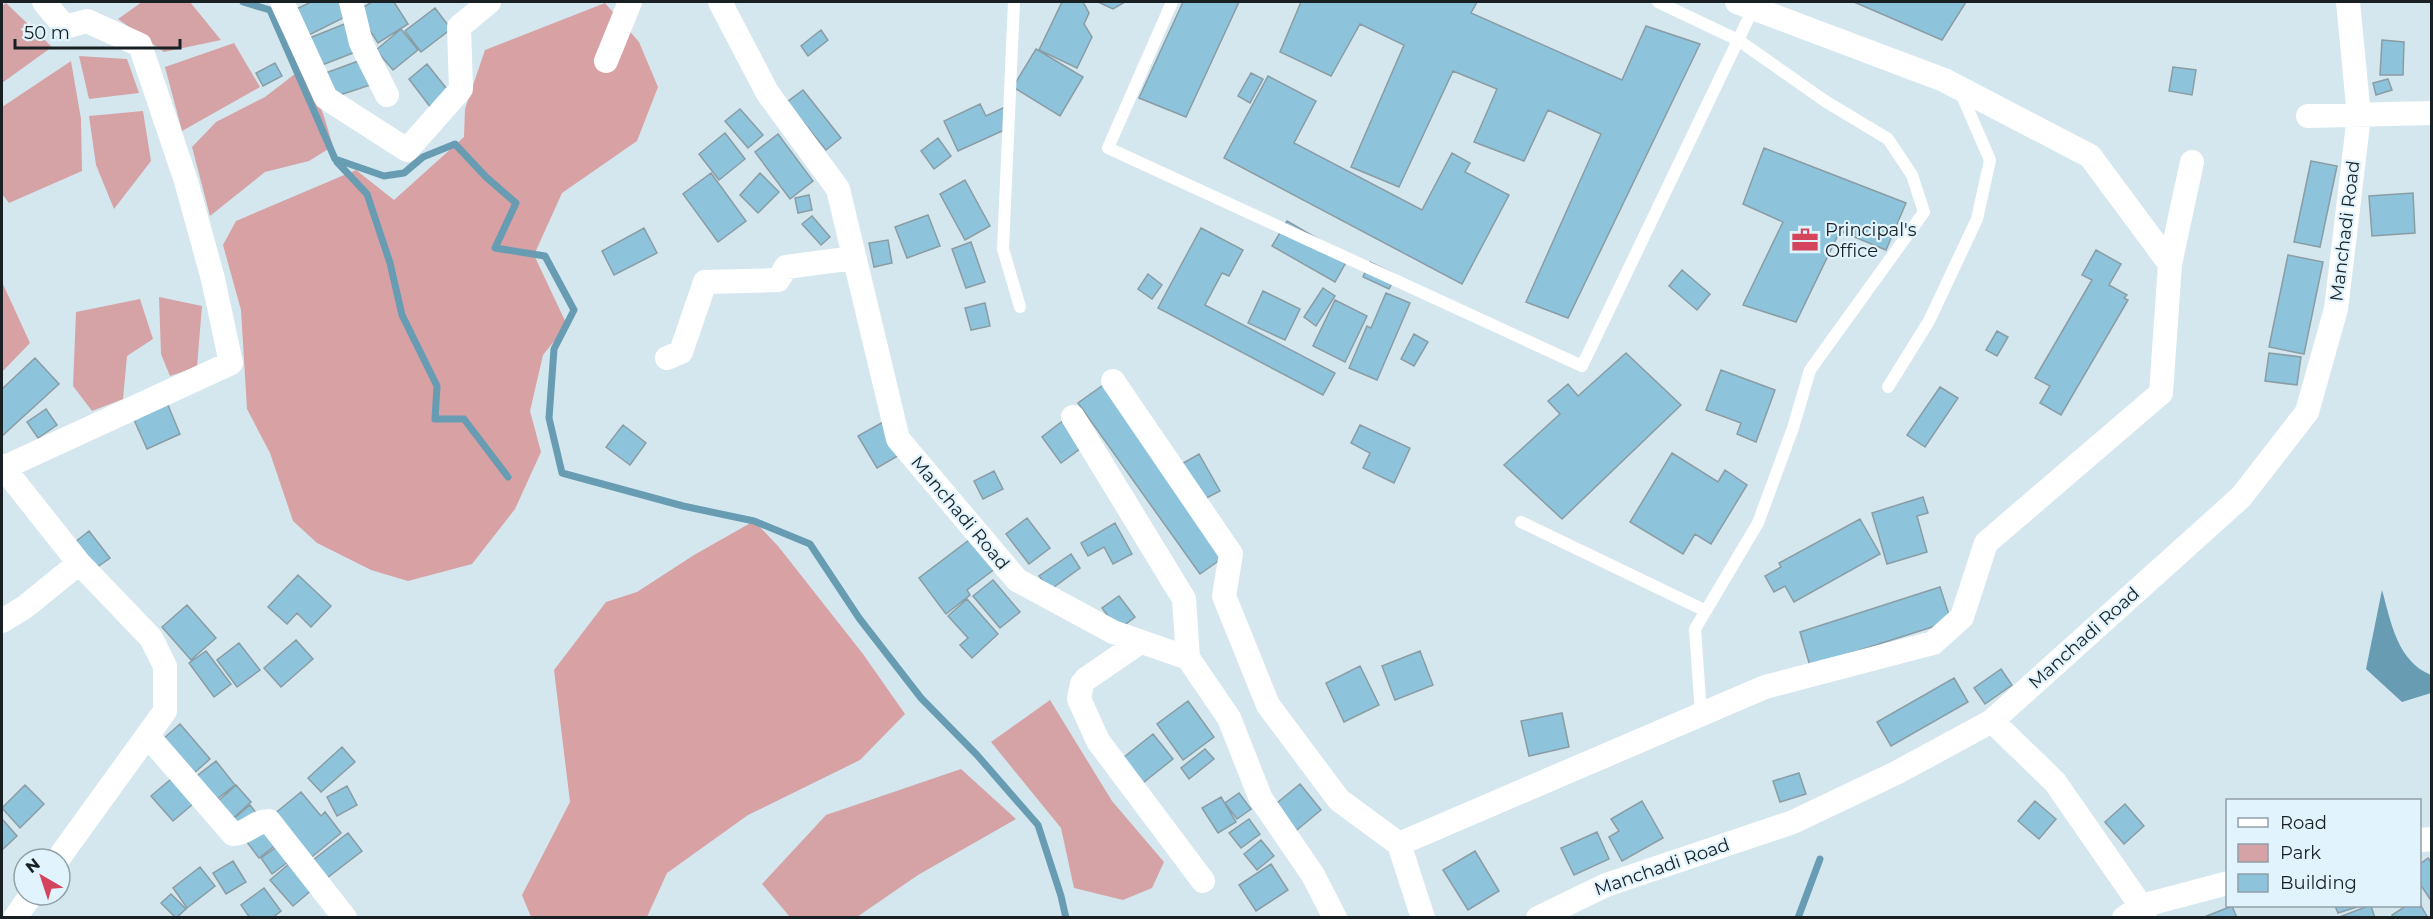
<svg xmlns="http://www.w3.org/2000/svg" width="2433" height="919" viewBox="0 0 2433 919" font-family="Montserrat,sans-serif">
<rect width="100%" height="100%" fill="#d4e7ef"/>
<!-- green -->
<path fill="#d5a3a6" d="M142 2H190L221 40 164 52 118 19Z
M6 3 52 47 2 83V6Z
M234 43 260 87 182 131 165 67Z
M79 56 127 59 139 93 89 99Z
M71 61 81 119 82 171 9 203 2 194V107Z
M300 70C318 92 325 119 333 146L309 161 265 172 210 216 192 147 216 122 265 97Z
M143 111 151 161 114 209 96 165 89 116Z
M159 297 202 306 197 367 170 376 161 354Z
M140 299 153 339 127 356 123 399 92 411 73 386 76 312Z
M1050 700 1112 801 1164 862 1152 888 1123 900 1074 888 1061 828 991 742Z
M961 769 1016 819 918 875 857 917H790L762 884 826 815Z"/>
<!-- forest -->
<path fill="#d8a1a4" d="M605 3 639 42 658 87 637 141 562 193 534 255 567 325 543 355 530 411 541 452 515 509 472 564 408 581 371 570 317 543 293 521 270 453 247 409 241 310 223 245 236 221 356 170 394 200 464 137 465 109 485 50Z
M2 282 30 343 2 372Z
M754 521 778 546 863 654 905 714 860 760 748 815 667 873 647 917H531L522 895 570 802 554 670 606 602 637 592 694 555Z"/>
<!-- water -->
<path fill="#679cb3" d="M2382 590C2391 622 2397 661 2431 675V693L2402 702 2366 669Z"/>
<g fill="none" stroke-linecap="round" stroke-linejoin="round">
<!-- stream -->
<path stroke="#679cb3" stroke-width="7" d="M243 2 270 10 335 159 384 176 404 173 423 157 455 144 486 177 516 203 495 248 545 256 574 310 554 349 549 418 562 473 683 506 754 521 810 544 859 618 921 698 977 755 1038 825 1061 896 1066 918
M337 162 367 194 390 263 402 315 437 386 435 419H464L508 477
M1798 918 1820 859"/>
</g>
<!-- building -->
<path fill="#8dc4dc" stroke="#8a9ca4" stroke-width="1.5" d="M311 2H340L347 16 305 37 292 11Z
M372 2H394L408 24 378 43 357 11Z
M1062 2H1083L1089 13 1084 24 1092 37 1077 68 1039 50Z
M1098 2H1125L1113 9Z
M1183 2H1239L1186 117 1139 98Z
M1301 2H1477L1471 13 1622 80 1646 26 1700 44 1568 318 1526 302 1601 134 1548 110 1524 161 1474 142 1497 89 1453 71 1399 187 1351 167 1404 45 1360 24 1331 76 1280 52Z
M1854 2H1966L1942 40Z
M435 8 451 29 421 52 405 31Z
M347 23 358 51 317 67 307 39Z
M401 29 418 50 393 70 376 50Z
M821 30 828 40 808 56 801 46Z
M2382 40 2404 42 2403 75H2380Z
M1036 49 1083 77 1060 116 1013 87Z
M361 60 370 85 331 98 323 74Z
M275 63 282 76 263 86 256 73Z
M427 64 450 93 431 108 409 79Z
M2173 67 2196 70 2192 95 2169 91Z
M1251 73 1263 79 1250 103 1238 96Z
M1268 76 1316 101 1294 143 1422 210 1452 153 1470 163 1465 172 1509 195 1462 284 1224 158Z
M2388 79 2392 90 2376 95 2373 83Z
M803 90 841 138 826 150 787 102Z
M980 104 986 116 1005 107 1013 126 958 151 944 121Z
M740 109 763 135 748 148 725 121Z
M725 133 745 159 719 180 699 154Z
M778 134 813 181 790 199 755 152Z
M938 138 951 156 934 169 921 151Z
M1764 148 1906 203 1886 250 1840 231 1796 322 1743 305 1783 222 1743 204Z
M2311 161 2337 166 2320 247 2294 242Z
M711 173 746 221 718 242 683 194Z
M760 173 779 192 758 213 740 195Z
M965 180 990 226 965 240 940 194Z
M2413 193 2415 233 2372 236 2369 196Z
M809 195 812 210 798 213 795 198Z
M928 215 940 246 907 258 895 227Z
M812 216 830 237 821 245 802 224Z
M1287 221 1349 257 1335 282 1272 246Z
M644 228 657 253 614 275 602 251Z
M1201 228 1243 250 1229 276 1222 273 1205 305 1335 373 1323 395 1158 308Z
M888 240 892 263 874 267 869 243Z
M971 242 985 282 966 288 952 249Z
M2096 250 2121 264 2109 285 2127 295 2124 298 2128 300 2061 415 2040 403 2050 386 2035 378 2092 280 2082 275Z
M2288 255 2323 262 2304 354 2269 347Z
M1370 262 1396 275 1389 289 1363 277Z
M1682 270 1710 294 1697 310 1669 286Z
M1148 274 1162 285 1152 299 1138 289Z
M1323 288 1335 296 1316 326 1304 317Z
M1263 291 1300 309 1285 340 1248 323Z
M1386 293 1410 303 1377 380 1349 368 1367 326 1371 328Z
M1335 300 1367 316 1345 362 1313 346Z
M985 303 990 326 971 330 965 308Z
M1997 331 2008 337 1997 356 1986 350Z
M1414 334 1428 342 1414 366 1401 359Z
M1626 353 1681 405 1562 519 1504 465 1560 414 1548 401 1568 384 1578 396Z
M2269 353 2301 357 2297 385 2265 381Z
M35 358 59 384 2 436V389Z
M1721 370 1775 390 1756 442 1737 434 1741 423 1706 410Z
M1106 383 1228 554 1200 574 1078 403Z
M1940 387 1958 398 1925 447 1907 435Z
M165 398 180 434 147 449 131 413Z
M46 409 57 425 38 438 27 422Z
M1065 419 1084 446 1061 463 1042 437Z
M883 422 901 454 877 468 858 436Z
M623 425 646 443 630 465 606 447Z
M1360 425 1410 448 1394 483 1363 468 1370 453 1351 443Z
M1672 453 1718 482 1725 470 1747 485 1711 544 1695 534 1683 554 1630 522Z
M1199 454 1220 491 1199 502 1178 466Z
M994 471 1003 489 983 499 974 481Z
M1923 497 1928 513 1917 516 1927 552 1887 564 1872 513Z
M1027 518 1050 548 1029 564 1006 534Z
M1860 519 1880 554 1794 602 1785 586 1774 592 1765 576 1781 567 1779 563Z
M1115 523 1132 554 1113 564 1104 547 1088 556 1081 543Z
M89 531 110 558 96 568 75 542Z
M973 537 996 568 967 590 970 595 946 614 919 578Z
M1071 554 1080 568 1050 590 1039 576Z
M298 575 331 606 311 627 297 613 287 624 268 607Z
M993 580 1020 612 1000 628 973 596Z
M1940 587 1951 621 1810 666 1800 632Z
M1119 596 1135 617 1118 630 1102 608Z
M967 599 998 634 972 658 960 645 968 638 948 616Z
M187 605 216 638 191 660 162 627Z
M296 640 313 659 281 687 264 668Z
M239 643 260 670 237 687 217 660Z
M206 651 231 684 214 697 189 663Z
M1420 651 1433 685 1395 700 1382 666Z
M1360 666 1379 705 1344 722 1326 683Z
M2001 669 2012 685 1985 704 1974 688Z
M1954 678 1968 702 1891 746 1877 722Z
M1188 701 1214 737 1183 760 1157 724Z
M1562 713 1569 747 1529 756 1521 721Z
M180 724 210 759 193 774 163 739Z
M1153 734 1173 759 1139 786 1119 761Z
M342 747 355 762 321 792 308 778Z
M1205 749 1214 759 1189 779 1181 768Z
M216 761 235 785 212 803 193 779Z
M1799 773 1806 794 1780 802 1773 781Z
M171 779 193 804 173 821 151 796Z
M1300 784 1321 810 1292 834 1271 808Z
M25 785 44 804 20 828 2 808Z
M236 785 251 802 230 821 215 804Z
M347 786 357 805 337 816 327 797Z
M301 792 321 816 325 812 341 833 308 860 273 815Z
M1239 793 1251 809 1237 819 1225 803Z
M1221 797 1236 822 1218 833 1202 808Z
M1642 801 1663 838 1622 861 1609 837 1619 831 1611 819Z
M2035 801 2056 819 2039 839 2018 821Z
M2125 804 2144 826 2124 844 2105 822Z
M250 805 260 818 242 833 232 820Z
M1249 819 1260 834 1241 848 1229 833Z
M3 820 17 836 2 850V821Z
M267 820 282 840 259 858 243 837Z
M1597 832 1609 859 1574 875 1561 848Z
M348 833 362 851 327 878 313 860Z
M1261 840 1274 856 1257 870 1244 854Z
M282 843 293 858 272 874 261 858Z
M1475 851 1499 891 1468 910 1443 870Z
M2428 858 2432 863V902L2420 884V864Z
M233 861 246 882 226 894 213 873Z
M290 863 313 889 293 906 270 880Z
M1271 864 1288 890 1256 911 1239 885Z
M200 867 215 886 187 908 173 888Z
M264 888 281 911 272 918H250L241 905Z
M171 894 186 909 176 918 161 903Z
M2420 904 2428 918H2394L2392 915 2406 906Z
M2232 906 2237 918H2205L2204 917Z
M2335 906H2360L2338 913Z
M2368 906H2371L2375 918H2337Z"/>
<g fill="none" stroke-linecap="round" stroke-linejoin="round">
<!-- service -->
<path stroke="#fff" stroke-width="12" d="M1014 2 1003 249 1020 307
M1172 2 1108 148 1582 366 1753 9
M1658 2 1738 40 1825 101 1888 139 1912 175 1924 212 1810 370 1793 428 1758 523 1695 629 1701 714
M1888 387 1929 321 1977 219 1990 160 1960 91
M1521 522 1706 611"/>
<!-- minor -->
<path stroke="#fff" stroke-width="24" d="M282 2 326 98 407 150 461 89 459 27 489 2
M351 2 361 43 387 95
M720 2 767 92 838 189 898 439 1017 580 1113 632 1188 658 1229 718 1261 799 1313 875 1335 918
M606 61 630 2
M2308 116 2432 113
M2170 264 2192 162
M667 358 681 352 705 282 778 280 786 267 854 258
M1113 381 1231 554 1224 596 1268 705 1339 800 1399 844
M1073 417 1184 599 1188 658
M2 466 79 563 151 638 165 666V711L58 859
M3 468 231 363 213 279 186 181 140 45 87 21 65 27 44 2
M2 621 25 607 79 563
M1140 642 1086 679 1082 684 1079 699 1098 741 1203 881
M1992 721 2055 782 2141 906 2124 918
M148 736 233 834C247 834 254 821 269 821L345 918
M2420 840 2432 839
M15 918 31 895
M1423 918 1399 844 1765 687 1933 643 1962 617 1986 543 2161 393 2170 264 2090 156 1944 80 1737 2
M1538 918 1606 885 1793 822 1896 773 1992 721 2241 497 2307 412 2336 309 2359 116 2348 2
M2145 918 2141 906 2228 883"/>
</g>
<!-- icons -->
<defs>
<symbol id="office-bare" viewBox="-9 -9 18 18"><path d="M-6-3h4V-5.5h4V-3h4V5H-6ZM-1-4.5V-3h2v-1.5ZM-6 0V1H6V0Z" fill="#d4445d" stroke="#e1f4fd" stroke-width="2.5" paint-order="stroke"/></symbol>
</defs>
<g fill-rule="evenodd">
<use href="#office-bare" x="1786" y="221" width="38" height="38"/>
</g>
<g text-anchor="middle" stroke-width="4.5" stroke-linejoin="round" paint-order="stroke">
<!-- poi labels -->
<g font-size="18" fill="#192023" stroke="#e1f4fd" text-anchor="start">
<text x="1825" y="236">Principal's<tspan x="1825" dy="21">Office</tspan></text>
</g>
<!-- street labels -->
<g font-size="18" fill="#192023" stroke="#e1f4fd">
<text transform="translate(2345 231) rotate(-83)" y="6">Manchadi Road</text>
<text transform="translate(960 513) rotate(50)" y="6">Manchadi Road</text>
<text transform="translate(2084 638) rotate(-42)" y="6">Manchadi Road</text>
<text transform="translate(1662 867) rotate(-19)" y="6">Manchadi Road</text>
</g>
</g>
<!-- border -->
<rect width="2433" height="919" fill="none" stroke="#192023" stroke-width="6"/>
<!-- legend -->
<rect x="2226" y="799" width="195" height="108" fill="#e1f4fd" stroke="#919fa6" stroke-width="1.5"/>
<rect x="2238" y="818" width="30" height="9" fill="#ffffff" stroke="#919fa6" stroke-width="1.5"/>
<text x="2280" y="829" font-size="18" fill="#192023">Road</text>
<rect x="2238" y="844" width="30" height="18" fill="#d5a3a6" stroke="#919fa6" stroke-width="1.5"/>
<text x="2280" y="859" font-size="18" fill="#192023">Park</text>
<rect x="2238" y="874" width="30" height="18" fill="#8dc4dc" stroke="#919fa6" stroke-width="1.5"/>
<text x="2280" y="889" font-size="18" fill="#192023">Building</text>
<!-- north arrow -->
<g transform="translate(42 877) rotate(321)"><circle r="28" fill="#e1f4fd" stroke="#919fa6" stroke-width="1.5"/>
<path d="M0-4.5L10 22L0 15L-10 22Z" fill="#d4445d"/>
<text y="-9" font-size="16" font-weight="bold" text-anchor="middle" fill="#192023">N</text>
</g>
<!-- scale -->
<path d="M15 39v9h165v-9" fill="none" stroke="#192023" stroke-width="3"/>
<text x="24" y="39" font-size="18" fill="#192023" stroke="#e1f4fd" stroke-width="4.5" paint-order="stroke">50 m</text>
</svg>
